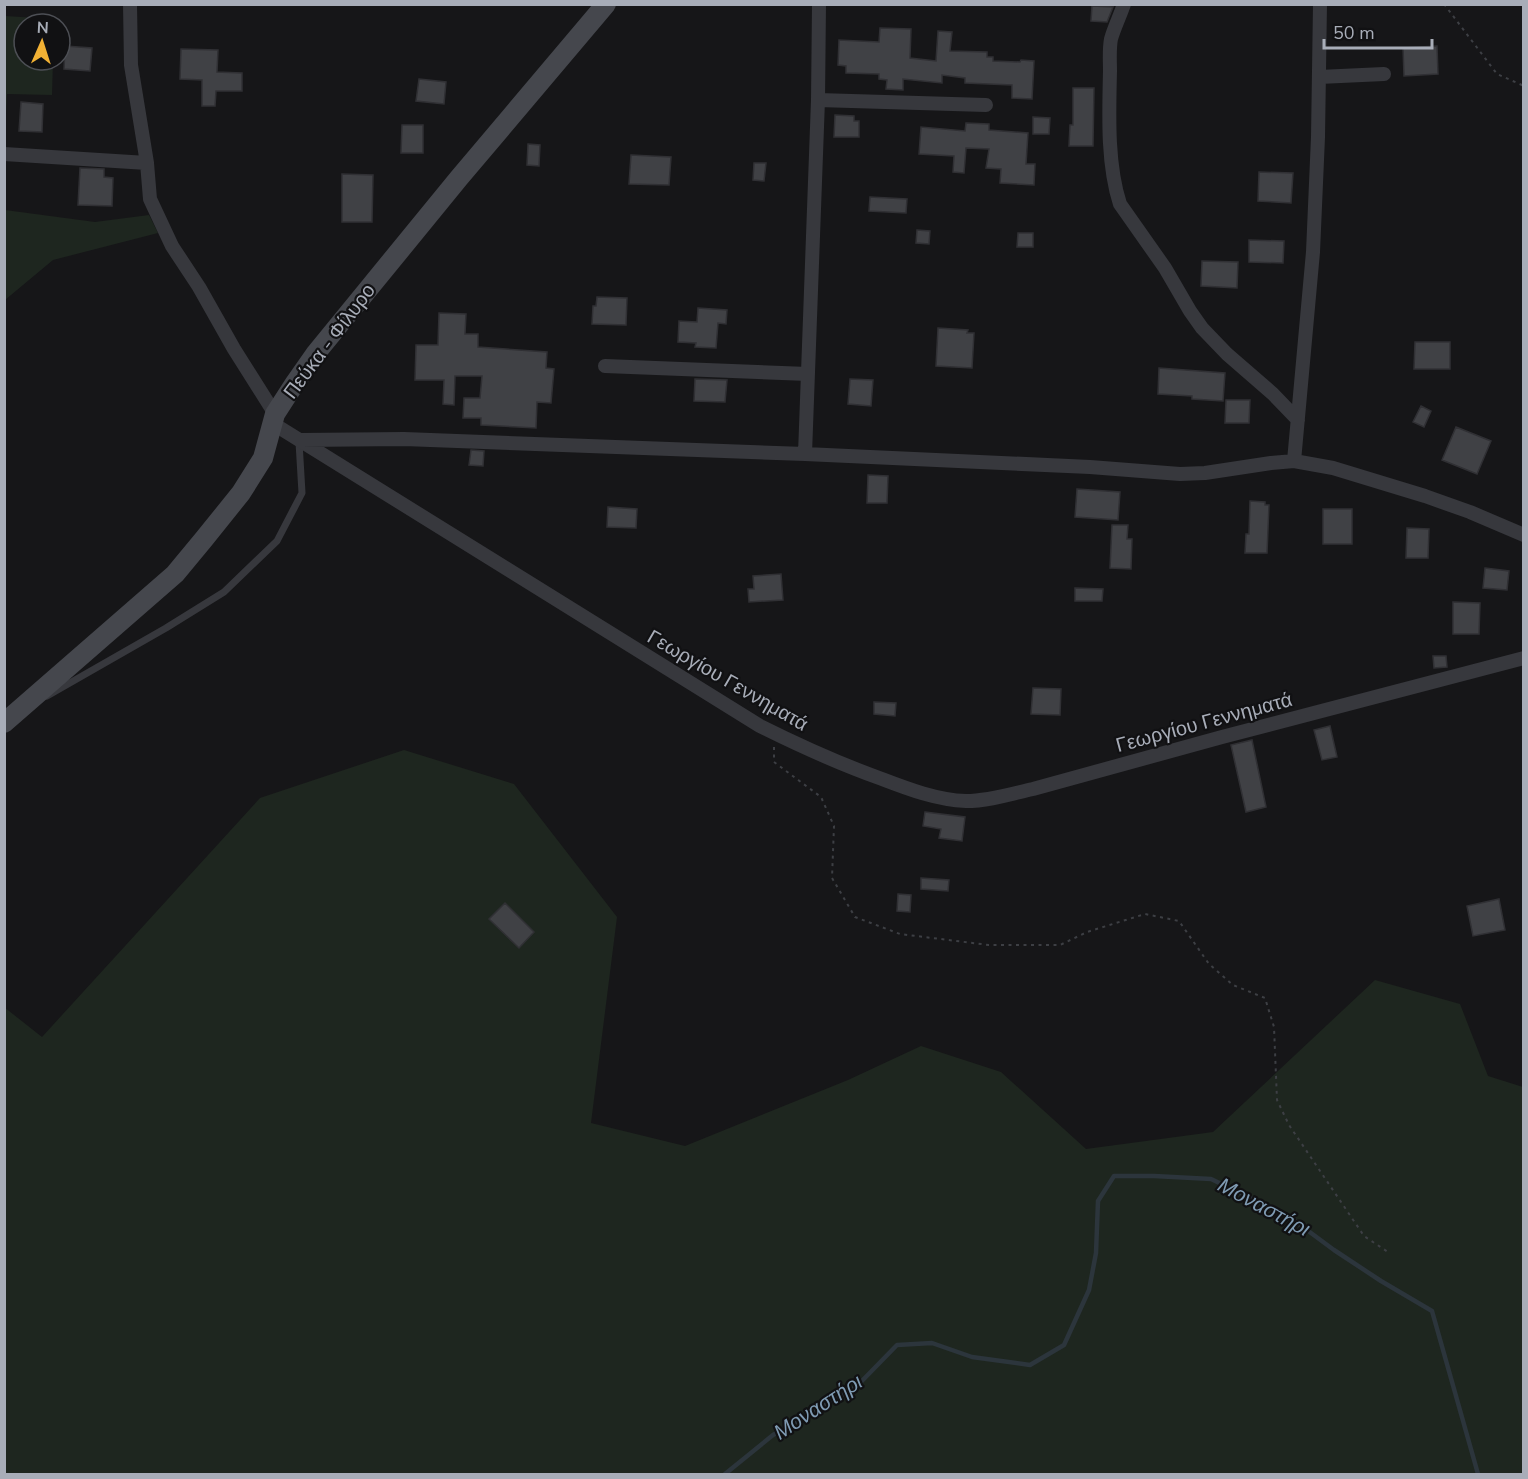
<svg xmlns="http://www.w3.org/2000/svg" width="1528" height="1479" viewBox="0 0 1528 1479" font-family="'Nunito Sans',sans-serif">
<rect width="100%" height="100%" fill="#161618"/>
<!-- green -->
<path fill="#1e261f" d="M5 16 54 19V24H24V60H53L52 95 7 94 5 135Z
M5 210 95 222 149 215 158 233 53 260 5 300Z
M404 750 514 784 617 917 591 1123 685 1146 848 1080 921 1046 1001 1072 1086 1149 1213 1132 1375 980 1460 1004 1488 1076 1523 1087V1474H5L4 1007 42 1037 260 798Z"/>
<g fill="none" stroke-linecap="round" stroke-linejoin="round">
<!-- stream -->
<path stroke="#2c353c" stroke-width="4.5" d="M725 1474 773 1435 856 1387 897 1345 932 1343 972 1357 1030 1365 1064 1345 1089 1290 1096 1253 1098 1201 1114 1176H1154L1211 1179 1288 1216 1334 1250 1381 1281 1432 1311 1478 1474"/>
</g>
<!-- building -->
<path fill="#404145" stroke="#303034" stroke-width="1.5" d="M1092 6 1113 7 1107 22 1091 21Z
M880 28 911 29 910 58 936 61 938 31 952 32 950 51 987 52V57H993V61L1020 62 1021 60 1034 61 1032 99 1012 98V85L965 83V78L942 75V83L903 79V90L886 89 887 80 879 79V74L846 73V66L838 65 839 40 879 42Z
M65 46 92 48 90 71 64 69Z
M1437 46 1438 74 1404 76 1403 48Z
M181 49 218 50 217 72 242 73V91H216L215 106H202V80L180 79Z
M419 79 446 82 444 104 416 101Z
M1073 88H1094L1093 146H1069L1070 125H1073Z
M21 102 43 104 42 132 19 131Z
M835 115 854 116V121H859V137H834Z
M1033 117 1050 118 1049 134H1033Z
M966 123 989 124V130L1028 133 1026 164H1035L1034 185 1000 183 1001 169 986 168 989 149 966 148 964 173 953 172 954 156 919 154 921 127 965 131Z
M402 125H423V153H401Z
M528 144 540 145 539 166 527 165Z
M631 155 671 157 669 185 629 184Z
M754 163H766L764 181 753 180Z
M80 168 104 169V177L113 178 112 206 78 205Z
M1259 172 1293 173 1291 203 1258 201Z
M342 174 373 175 372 222H342Z
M870 197 907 199 906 213 869 211Z
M917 230 930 231 929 244 916 243Z
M1018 233H1033V247H1017Z
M1249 240 1284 241 1283 263 1249 262Z
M1202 261 1238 262 1237 288 1201 286Z
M597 297 627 298 626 325 592 324 593 306H596Z
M698 308 727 310 726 324 718 323 716 348 695 347 696 343 678 342 679 321 697 322Z
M439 313 466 314 465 334H478V347L547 352 546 368 554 369 551 403 537 402 536 428 481 425V418H463L464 398H480L482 376H455L454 405 443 404 444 380H415L416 345H438Z
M938 328 968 330 967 333H974L972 368 936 366Z
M1415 342H1450V369H1414Z
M1159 368 1225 373 1223 401 1192 399V396L1158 394Z
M695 379 727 380 725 402 694 401Z
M850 379 873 380 871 406 848 404Z
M1226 400H1250L1249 423H1225Z
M1421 406 1431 411 1424 427 1413 422Z
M1456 427 1491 441 1477 474 1442 460Z
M471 450 484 451 483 466 469 465Z
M868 475 888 476 887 503H867Z
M1077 489 1120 492 1118 520 1075 517Z
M1250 501 1265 502V505H1269L1267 553H1245L1246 534H1249Z
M608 507 637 509 636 528 607 527Z
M1323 509H1352V544H1323Z
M1112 525H1128L1127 539H1132L1131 569 1110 568Z
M1407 528 1429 529 1428 558H1406Z
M1485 568 1509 571 1507 590 1483 588Z
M781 574 783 600 749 602 748 589H754L753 576Z
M1075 588 1103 589 1102 601H1075Z
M1453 602 1480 603 1479 634H1453Z
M1433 656H1446L1447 667 1434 668Z
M1033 688 1061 689 1060 715 1031 714Z
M874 702 896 703 895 716 874 714Z
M1330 726 1337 757 1322 760 1314 730Z
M1252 740 1266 807 1246 812 1231 745Z
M925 812 965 817 962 841 939 838 941 829 923 826Z
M921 878 949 880 948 891 921 889Z
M898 894 911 895 910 912 897 911Z
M1499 899 1505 930 1473 936 1467 906Z
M505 903 534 932 519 948 489 919Z"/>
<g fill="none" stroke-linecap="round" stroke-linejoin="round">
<!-- path -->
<path stroke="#3d3f44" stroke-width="2" stroke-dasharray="3 4.5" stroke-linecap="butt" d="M1444 4 1497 74 1524 86
M774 747V762L821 797 834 826 832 878 855 917 900 934 989 945H1060L1087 932 1145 914 1179 921 1209 964 1233 985 1265 998 1274 1027 1277 1100 1289 1125 1364 1236 1388 1252"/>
<!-- lane -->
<path stroke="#37383d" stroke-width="7" d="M47 696 166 628 224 592 277 541 302 493 299 442"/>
<!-- street -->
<path stroke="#37383d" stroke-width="14" d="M130 4 131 65 147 163 150 199 172 246 199 287 234 349 275 414
M1124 4C1120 16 1114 28 1111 39 1109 49 1110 61 1110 71 1109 114 1107 164 1120 204L1165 268 1190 311 1202 328 1227 354 1273 394 1298 420
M1319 77 1384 74
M818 100 986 105
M4 154 147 163
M605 366 808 374
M272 423 760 726C800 746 840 764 882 779 908 789 937 800 966 801 988 801 1011 794 1033 789L1222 737 1524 658
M301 440 404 439 805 454 1090 467 1180 474 1205 473 1271 463 1294 461 1333 468 1425 496 1470 512 1524 535
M805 454 818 100 819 4
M1294 461 1313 252 1318 137 1320 4"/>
<!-- secondary -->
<path stroke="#45474d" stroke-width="20" d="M4 723 175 574 204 539 241 493 263 458 275 414 295 383 316 353 459 178 606 4"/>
</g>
<g text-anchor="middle" stroke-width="4.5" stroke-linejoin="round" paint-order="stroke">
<!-- street labels -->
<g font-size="20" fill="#a8adb8" stroke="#111113">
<text transform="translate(329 341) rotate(-53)" y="7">Πεύκα - Φίλυρο</text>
<text transform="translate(728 680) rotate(30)" y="7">Γεωργίου Γεννηματά</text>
<text transform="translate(1204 722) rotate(-15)" y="7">Γεωργίου Γεννηματά</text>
</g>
<!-- water labels -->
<g font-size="21" font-style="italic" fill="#7f9bb3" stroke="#111113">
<text transform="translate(1264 1207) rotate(28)" y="7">Μοναστήρι</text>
<text transform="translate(818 1407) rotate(-33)" y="7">Μοναστήρι</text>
</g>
</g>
<!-- border -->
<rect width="1528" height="1479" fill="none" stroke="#a8adb8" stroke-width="12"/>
<!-- north arrow -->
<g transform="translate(42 42) rotate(3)"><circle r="28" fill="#111113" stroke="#4d4f55" stroke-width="1.5"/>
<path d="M0-4.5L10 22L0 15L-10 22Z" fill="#f2b134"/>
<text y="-9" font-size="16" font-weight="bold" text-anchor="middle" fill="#a8adb8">N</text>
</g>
<!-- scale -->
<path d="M1324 39v9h108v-9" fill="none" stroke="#a8adb8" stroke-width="3"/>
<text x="1333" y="39" font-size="18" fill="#a8adb8" stroke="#111113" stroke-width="4.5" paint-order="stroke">50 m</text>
</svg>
